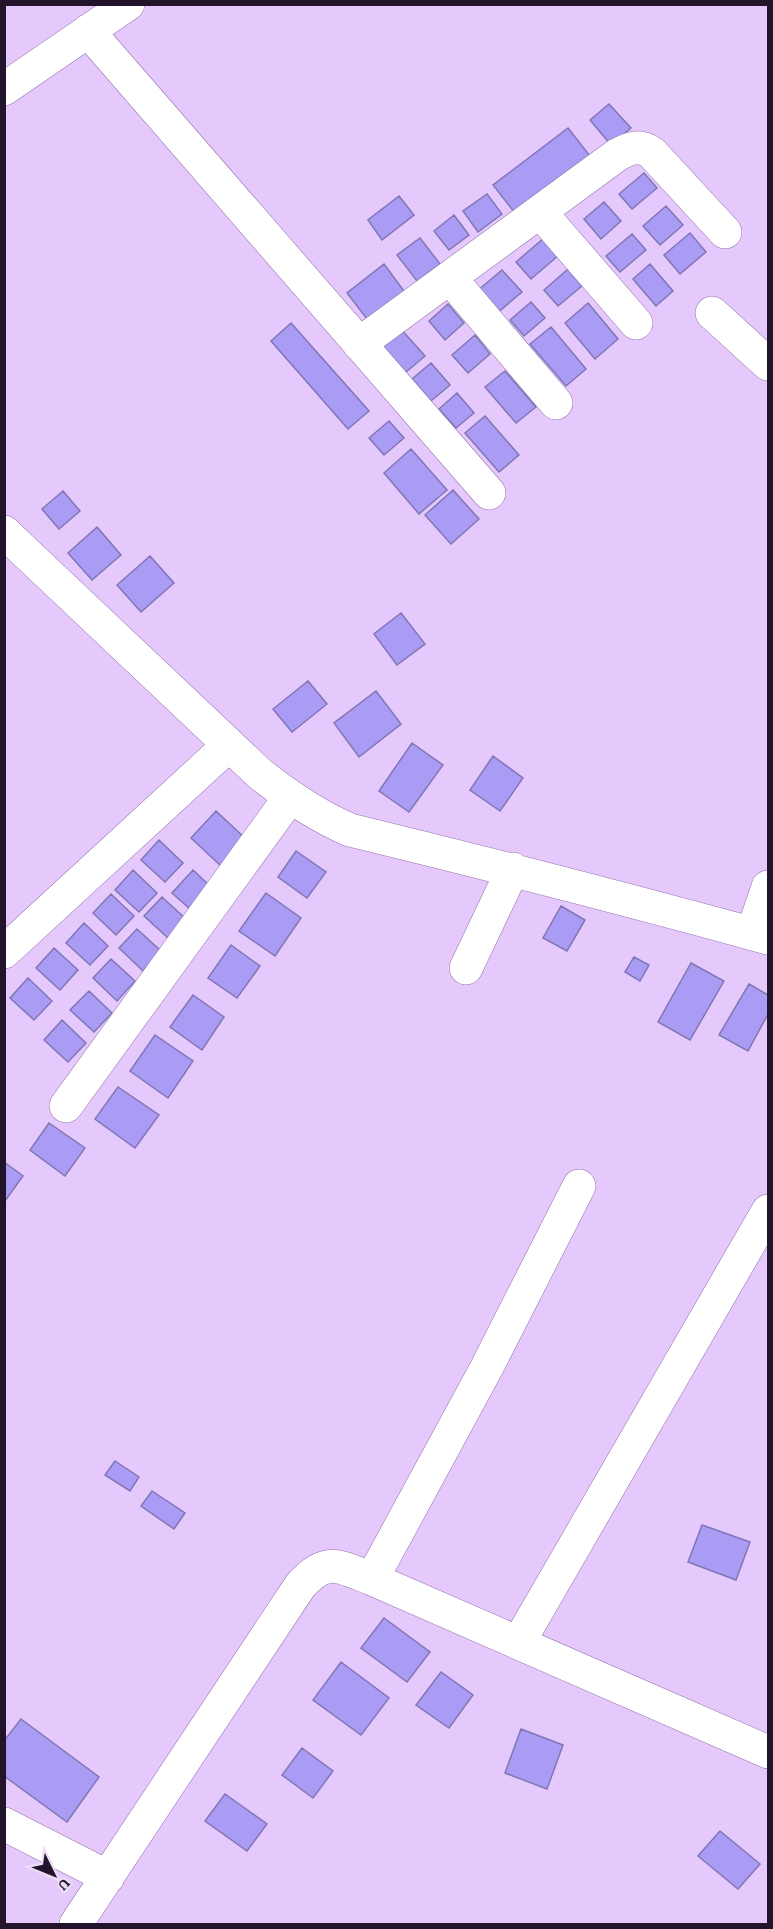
<svg xmlns="http://www.w3.org/2000/svg" width="773" height="1929" viewBox="0 0 773 1929" font-family="'Crimson Pro',serif">
<rect width="100%" height="100%" fill="#e6c9fc"/>
<!-- building -->
<path fill="#aa9cf4" stroke="#8076b5" stroke-width="1.5" d="M609 104 631 128 611 145 590 120Z
M568 128 590 156 515 213 493 185Z
M644 173 657 188 632 209 619 194Z
M487 194 502 214 478 232 463 211Z
M399 196 414 215 382 240 368 220Z
M604 202 621 221 601 239 584 219Z
M666 206 683 225 660 245 643 226Z
M454 215 469 235 449 250 434 231Z
M690 233 706 252 680 274 664 255Z
M632 234 646 250 620 272 606 256Z
M420 238 440 264 417 281 397 255Z
M544 238 559 255 531 279 516 262Z
M384 264 404 291 367 319 347 293Z
M650 264 673 291 656 306 633 279Z
M568 269 582 286 558 306 544 290Z
M502 270 522 292 496 314 477 291Z
M531 302 545 318 524 336 510 320Z
M588 303 618 339 595 359 565 323Z
M448 304 464 323 445 340 429 321Z
M291 323 369 411 348 429 271 341Z
M399 327 425 356 399 378 374 348Z
M551 327 586 369 566 386 530 344Z
M475 335 490 354 468 373 452 355Z
M431 363 450 385 431 401 412 379Z
M505 371 536 407 516 423 485 387Z
M457 393 474 413 456 428 439 409Z
M485 416 519 455 499 472 465 433Z
M389 421 404 438 384 455 369 438Z
M411 449 447 490 419 514 384 473Z
M453 490 479 519 451 544 425 515Z
M63 491 80 511 59 529 42 509Z
M97 527 121 555 92 580 68 553Z
M150 556 174 583 141 612 117 585Z
M401 613 425 644 397 665 374 634Z
M308 681 327 704 292 732 273 709Z
M376 691 401 724 359 757 334 723Z
M412 743 443 765 409 812 379 791Z
M493 756 523 778 500 811 470 790Z
M216 811 247 840 222 867 191 838Z
M159 840 183 863 165 882 141 860Z
M296 851 326 872 307 898 278 877Z
M133 870 157 893 139 912 115 890Z
M193 870 211 887 190 909 172 893Z
M266 893 301 918 275 956 239 931Z
M111 894 134 916 116 935 93 913Z
M162 897 186 919 168 938 144 916Z
M561 906 585 920 567 951 543 938Z
M84 923 108 946 90 965 66 943Z
M137 929 161 951 143 971 119 948Z
M231 945 260 966 237 998 208 978Z
M54 948 78 970 60 990 36 968Z
M634 957 649 965 640 981 625 972Z
M111 959 135 981 117 1001 93 978Z
M691 963 724 981 690 1040 658 1022Z
M28 978 52 1001 34 1020 10 998Z
M749 984 768 995V1014L748 1051 719 1035Z
M89 991 112 1013 94 1032 70 1010Z
M193 995 224 1017 202 1050 170 1027Z
M62 1020 86 1043 68 1062 44 1040Z
M155 1035 193 1061 168 1098 130 1071Z
M118 1087 159 1115 135 1148 95 1119Z
M49 1123 85 1148 65 1176 30 1150Z
M4 1162 23 1176 5 1201H4Z
M115 1461 139 1477 130 1491 105 1475Z
M152 1491 185 1513 174 1529 141 1506Z
M702 1525 750 1542 736 1580 688 1562Z
M384 1618 430 1652 407 1682 361 1648Z
M341 1662 389 1698 361 1735 313 1700Z
M441 1672 473 1695 449 1728 416 1705Z
M21 1719 99 1777 67 1822 4 1776V1741Z
M521 1729 563 1745 547 1789 505 1773Z
M302 1748 333 1771 313 1798 282 1775Z
M225 1794 267 1824 247 1851 205 1821Z
M720 1831 760 1864 738 1889 698 1856Z"/>
<g fill="none" stroke-linecap="round" stroke-linejoin="round">
<defs>
<path id="minor" d="M88 31 489 493
M4 89 128 4
M540 212 636 323
M450 278 556 403
M712 313 768 364
M359 344 617 155C630 148 639 144 652 153L725 232
M4 532 260 774C288 796 317 816 350 830 490 864 629 900 768 938
M752 934 768 887
M4 952 229 745
M466 968 513 869
M66 1106 290 797
M372 1579 487 1367 579 1186
M519 1642 768 1211
M4 1824 108 1877
M76 1924 300 1586C326 1556 339 1566 372 1579L768 1752"/>
</defs>
<!-- minor casing -->
<use href="#minor" stroke="#9371ac" stroke-width="34"/>
<!-- minor -->
<use href="#minor" stroke="#fff" stroke-width="33"/>
</g>
<!-- border -->
<rect width="773" height="1929" fill="none" stroke="#21142b" stroke-width="12"/>
<!-- north arrow -->
<g transform="translate(54 1875) rotate(133)" stroke="#ebddf7" stroke-width="4.5" paint-order="stroke">
<path d="M0-4.5L10 22L0 15L-10 22Z" fill="#21142b"/>
<text y="-9" font-size="16" font-weight="bold" text-anchor="middle" fill="#21142b">U</text>
</g>
</svg>
